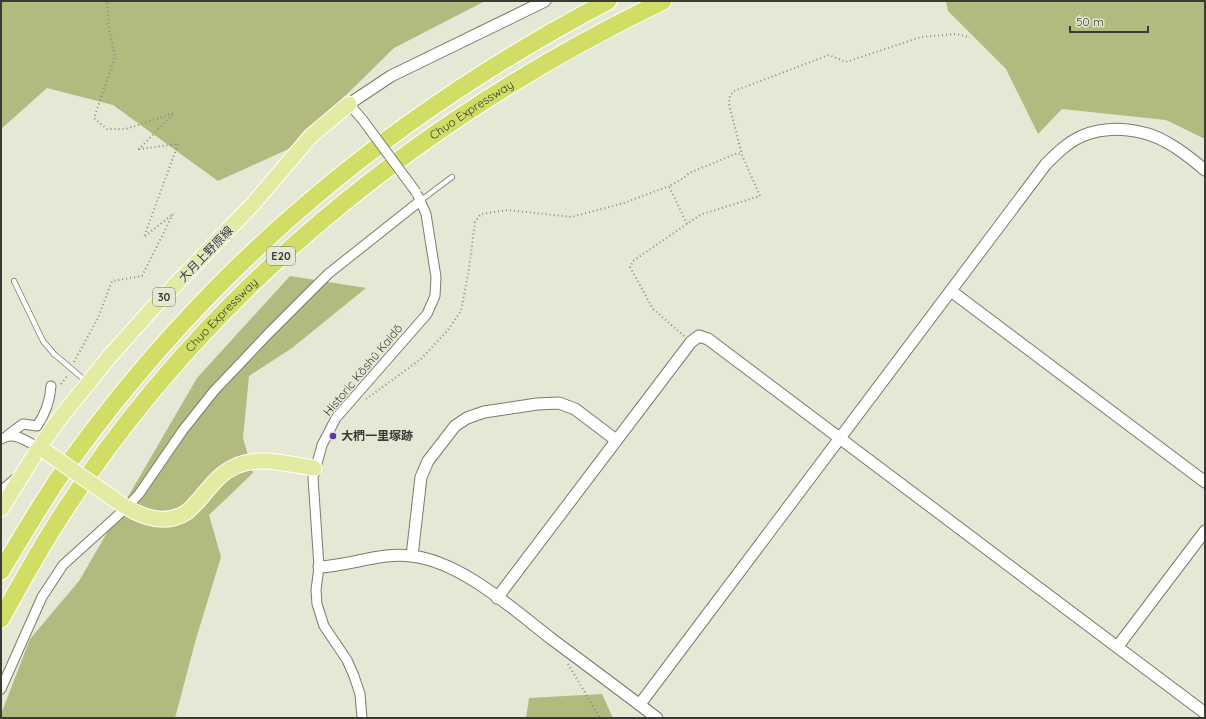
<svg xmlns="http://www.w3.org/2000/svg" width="1206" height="719" viewBox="0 0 1206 719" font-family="Quicksand,'Noto Sans JP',sans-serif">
<rect width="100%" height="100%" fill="#e5e8d5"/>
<!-- green -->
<path fill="#b2ba7f" d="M1 1H485L394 48 293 147 218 181 113 105 47 88 1 129Z
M946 1H1205V139L1166 120 1062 109 1038 134 1006 69 948 11Z
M290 276 366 288 292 348 249 376 243 438 253 473 209 515 221 557 196 639 175 718H1V714L30 639 79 581 197 378Z
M602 694 613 718H526L529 698Z"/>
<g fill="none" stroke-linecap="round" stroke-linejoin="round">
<defs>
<path id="service" d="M420 201 452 177
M14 281 43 341 54 354 87 382"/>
<path id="minor" d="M349 104 362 119
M8 435 23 424 37 426C46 413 50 401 51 386
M1 439C15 431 26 441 39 448
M1 491 15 479
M1 689 42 597 63 565 126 508 139 494 183 430 214 391 269 333 328 274 420 201
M362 718 360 694 354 676 347 660 324 626 317 604 316 590 319 567 313 478 322 445 336 418 427 314 435 296 436 277 426 214 418 196"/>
<path id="tertiary" d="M349 104 391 76 545 1
M951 291 1205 482
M412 556 421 477 428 461 455 426 467 418 484 412 537 404 559 403 575 409 616 440
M319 567C350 566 380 552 411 556 461 561 514 610 553 640 588 666 623 692 657 718
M497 598 691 342 699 336 708 339 1205 713
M1118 646 1205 531
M640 704 1046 164C1056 154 1068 142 1082 136 1109 125 1143 128 1168 143 1181 150 1193 160 1205 170"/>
<path id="primary" d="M111 497C133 513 161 529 187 512 193 507 199 500 204 494 213 483 222 472 236 466 260 455 290 465 314 468
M1 509 39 448 60 418 110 356 152 309 253 204 311 136 349 104"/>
<g id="motorway">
<path d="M1 571C24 533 46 495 71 460 215 261 392 115 608 1"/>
<path id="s1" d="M1 619C18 588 35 557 54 527 199 295 419 119 663 1"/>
</g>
</defs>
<!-- service casing -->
<use href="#service" stroke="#7a7d6c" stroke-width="6"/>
<!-- minor casing -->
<use href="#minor" stroke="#7a7d6c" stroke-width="11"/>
<!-- tertiary casing -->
<use href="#tertiary" stroke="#7a7d6c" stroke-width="13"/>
<!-- primary casing -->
<use href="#primary" stroke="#fff" stroke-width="17"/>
<!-- motorway casing -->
<use href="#motorway" stroke="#fff" stroke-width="19"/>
<!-- path -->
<path stroke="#8a8d80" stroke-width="2" stroke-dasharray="1 3" stroke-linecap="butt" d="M687 224 669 186 684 178 689 173 738 153 742 155
M684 336 653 309 630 267 633 261 700 215 760 196 742 155 729 104 730 96 734 91 829 55 846 62 921 37 955 34 970 37
M74 362 98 318 112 281 142 276 173 214 144 237 178 144 139 149 174 113 126 129H107L94 118 115 57 109 29 107 1
M61 384 68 375
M366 399 421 359 448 330 461 311 469 269 475 222 481 214 508 210 571 217 624 203 669 186
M568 664 600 718"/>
<!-- service -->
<use href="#service" stroke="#fff" stroke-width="4.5"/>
<!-- minor -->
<use href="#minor" stroke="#fff" stroke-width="9"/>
<!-- tertiary -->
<use href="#tertiary" stroke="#fff" stroke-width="11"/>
<!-- primary -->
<use href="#primary" stroke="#e3eba2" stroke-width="15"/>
<!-- motorway -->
<use href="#motorway" stroke="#d1dd64" stroke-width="17"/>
<defs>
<path id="minor-bridge" d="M362 119 416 192"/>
<path id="primary-bridge" d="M45 451 111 497"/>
</defs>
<!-- minor-bridge casing -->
<use href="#minor-bridge" stroke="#7a7d6c" stroke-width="11" stroke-linecap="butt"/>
<!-- primary-bridge casing -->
<use href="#primary-bridge" stroke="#fff" stroke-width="17" stroke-linecap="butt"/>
<!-- minor-bridge -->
<use href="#minor-bridge" stroke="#fff" stroke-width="9"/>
<!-- primary-bridge -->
<use href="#primary-bridge" stroke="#e3eba2" stroke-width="15"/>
</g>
<!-- markers -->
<circle fill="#5f35ad" stroke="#e5e8d5" stroke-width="1.5" cx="333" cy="436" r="4"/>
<g text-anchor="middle" stroke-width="3" stroke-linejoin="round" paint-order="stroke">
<!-- shield labels -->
<g fill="#e5e8d5" stroke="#6d7064" stroke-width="1">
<rect x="267" y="247" width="28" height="18" rx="3"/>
<rect x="153" y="288" width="22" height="18" rx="3"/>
</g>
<g font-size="11" font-weight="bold" fill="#3a3c34">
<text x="281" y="260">E20</text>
<text x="164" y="301">30</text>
</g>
<!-- street labels -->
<g font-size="12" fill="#3a3c34" stroke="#e5e8d5">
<text dy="4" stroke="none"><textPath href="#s1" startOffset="701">Chuo Expressway</textPath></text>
<text transform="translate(206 254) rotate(-46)" y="4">大月上野原線</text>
<text dy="4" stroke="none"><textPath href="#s1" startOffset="377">Chuo Expressway</textPath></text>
<text transform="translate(363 370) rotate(-50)" y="4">Historic Kōshū Kaidō</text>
</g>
<!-- poi labels -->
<g font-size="12" font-weight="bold" fill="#3a3c34" stroke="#e5e8d5" text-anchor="start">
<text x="341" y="440">大椚一里塚跡</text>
</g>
</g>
<!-- border -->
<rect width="1206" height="719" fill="none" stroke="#3a3c34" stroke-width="4"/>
<!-- scale -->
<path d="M1070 26v6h78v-6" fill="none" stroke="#3a3c34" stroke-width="2"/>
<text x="1076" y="26" font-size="12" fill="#3a3c34" stroke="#e5e8d5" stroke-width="3" paint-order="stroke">50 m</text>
</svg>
